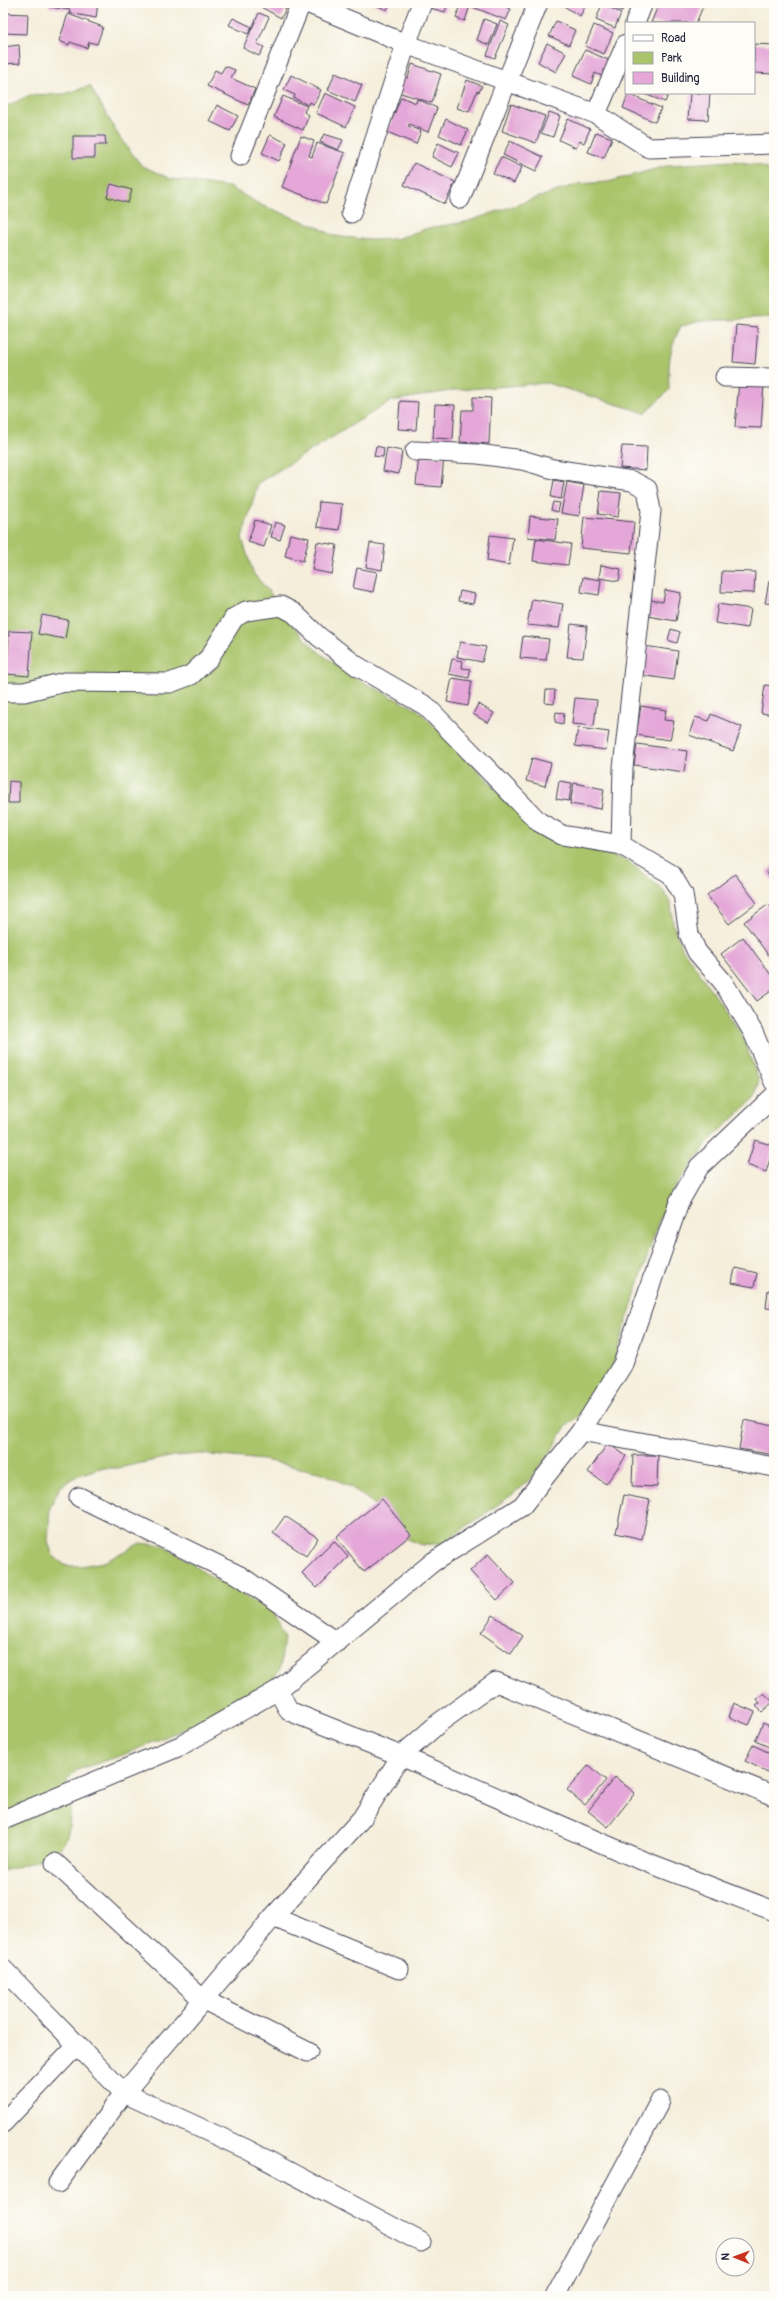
<svg xmlns="http://www.w3.org/2000/svg" width="777" height="2299" viewBox="0 0 777 2299" font-family="Pangolin,sans-serif">
<rect width="100%" height="100%" fill="#fdfcf7"/>
<filter id="ink" filterUnits="userSpaceOnUse"><feTurbulence type="fractalNoise" baseFrequency=".025" numOctaves="2"/><feDisplacementMap in="SourceGraphic" scale="8" xChannelSelector="R" yChannelSelector="G"/><feConvolveMatrix kernelMatrix="1 2 1 2 8 2 1 2 1" color-interpolation-filters="sRGB"/></filter>
<filter id="wash" filterUnits="userSpaceOnUse"><feTurbulence type="fractalNoise" baseFrequency=".012" numOctaves="4" result="noise"/><feDisplacementMap in="SourceGraphic" scale="16" xChannelSelector="R" yChannelSelector="G"/><feGaussianBlur stdDeviation="0.9" result="paint"/><feColorMatrix in="noise" values="0 0 0 0 0 0 0 0 0 0 0 0 0 0 0 0 0 1.4 0 .05"/><feComposite in="paint" operator="in"/></filter>
<g filter="url(#wash)">
<rect width="100%" height="100%" fill="#f5eedb"/>
<!-- green -->
<path fill="#a9c46b" stroke="#667353" d="M90 86 120 138 142 166 171 179 229 187 261 205 318 227 334 236 371 240 396 239 428 228 466 222 578 184 608 182 670 165 734 161 760 165 774 174V318L701 321 681 326C669 349 668 364 669 390L645 413 547 383 455 390 391 401 258 483 242 538 253 573 271 594 283 615 314 648 349 675 418 710 533 826 555 842 600 852 628 861 662 889 671 903 673 924 682 948 741 1033 759 1081 754 1099 708 1142 670 1195 658 1223 611 1370 589 1406 565 1428 548 1456 530 1479 513 1494 443 1543 422 1545 403 1537 392 1520 374 1504 351 1487 323 1473 264 1460 201 1454 174 1456 118 1468H99L77 1476 60 1487 50 1507 48 1542 53 1556 66 1566H81L104 1562 140 1543 160 1545 178 1554 209 1576 272 1611 284 1637 280 1670 270 1682 247 1699 200 1722 123 1755 77 1770 67 1780C69 1799 73 1822 66 1839 59 1857 20 1866 3 1871V108L30 95 64 94Z"/>
<g id="blocks">
<!-- building -->
<path fill="#e4a7d8" d="M49 3H98L96 18 69 13 70 10 49 7Z
M260 3H289L281 18 259 6Z
M371 3H390L387 10Z
M432 3H448L445 12 430 8Z
M457 3H496L511 9 506 20 470 6 465 21 456 18 460 4Z
M559 3H587L580 16Z
M602 3H625L622 11Z
M659 3H701L704 4 696 23H651Z
M602 4 621 13 615 28 596 20Z
M3 13 28 14 27 34 3 33Z
M259 13 269 17 257 44 264 47 259 56 243 48Z
M68 14 103 27 97 44 89 42 87 48 70 42 69 45 59 41Z
M233 18 252 27 248 34 229 25Z
M484 19 497 24 489 45 477 40Z
M500 21 509 25 495 58 487 55Z
M556 21 575 30 569 45 549 36Z
M594 25 613 33 604 54 585 46Z
M547 43 566 53 556 72 538 62Z
M754 44 774 45V74L754 73Z
M19 45 20 63 3 64V47Z
M585 50 611 61 604 77 595 73 591 84 573 76Z
M412 64 441 74 432 103 398 92 403 76 408 78Z
M225 66 235 70 231 78 255 89 248 105 207 86 215 70 221 73Z
M335 73 362 85 355 102 328 90Z
M291 75 321 90 314 104 309 102 308 105 294 98 295 95 284 90Z
M467 80 482 86 479 92 477 91 469 112 457 108Z
M325 93 355 107 346 127 316 113Z
M642 93H669L665 102Z
M690 93H710L708 120 688 119Z
M628 94 661 108 655 122 623 108Z
M283 96 307 106 304 112 309 115 303 130 274 117Z
M401 97 416 103 417 99 437 108 428 132 409 124 408 126 421 131 416 144 387 132Z
M511 104 545 116 536 143 502 131Z
M217 105 238 116 230 131 209 121Z
M549 112 560 116 553 137 541 133Z
M446 119 468 130 461 145 439 135Z
M568 119 590 129 584 143 580 141 576 148 559 140Z
M596 132 612 138 604 158 588 152Z
M324 134 343 140 338 150 320 142Z
M270 135 287 143 279 161 262 153Z
M73 136H105L106 145H95V158H73Z
M301 136 314 141 309 156 312 157 317 143 345 153 326 204 282 187Z
M510 141 543 157 536 171 503 155Z
M438 143 459 153 452 167 432 157Z
M501 157 522 167 514 183 493 173Z
M414 163 455 182 445 204 404 185Z
M111 184 132 190 128 203 107 197Z
M736 325 758 327 755 364 733 362Z
M739 381 764 383 761 428 735 427Z
M473 397 491 398 489 444 460 442 462 410H473Z
M400 401 418 402 416 430 398 429Z
M435 404 455 405 453 439 433 438Z
M376 446 384 448 383 457 374 456Z
M622 446 647 447 646 470 620 468Z
M387 448 402 451 399 474 383 471Z
M419 455 444 457 441 487 416 485Z
M554 480 564 482 561 499 551 497Z
M567 482 584 485 579 516 561 513Z
M601 491 621 493 618 517 598 514Z
M319 502 342 504 339 530 317 527Z
M553 502 560 503 558 512 551 510Z
M530 516 558 519 555 540 528 537Z
M584 517 634 522 631 553 581 548Z
M255 520 271 525 264 547 248 542Z
M275 522 285 525 280 540 271 537Z
M290 534 309 538 303 561 285 556Z
M490 535 513 538 509 565 487 561Z
M536 539 571 544 568 565 533 561Z
M317 542 337 545 332 574 312 570Z
M370 543 385 545 382 570 366 567Z
M601 565 621 569 619 581 599 578Z
M357 568 377 572 373 592 353 588Z
M722 571 755 572 754 593 721 592Z
M583 577 601 580 599 595 581 592Z
M769 581 774 582V604L765 603Z
M665 590 681 593 676 621 647 616 650 600 663 602Z
M460 591 475 594 473 604 458 601Z
M532 599 563 604 559 628 527 625Z
M718 604 751 609 748 628 715 623Z
M42 615 68 620 65 639 38 634Z
M571 624 587 626 583 658 567 657Z
M671 629 680 632 677 643 668 640Z
M9 631 32 632 29 676 6 674Z
M523 636 549 639 546 660 520 658Z
M460 642 486 647 482 662 457 657Z
M644 646 678 651 674 680 640 675Z
M452 659 463 661 462 668 470 669 469 678 449 674Z
M452 678 472 681 468 706 447 702Z
M765 685 774 686V715L761 713Z
M546 690H555L554 704 545 703Z
M575 698 597 700 594 726 572 724Z
M478 704 494 713 488 723 473 714Z
M641 706 666 710 664 720 674 721 670 740 636 735Z
M556 712 564 713 563 724 555 722Z
M711 714 742 727 733 751 689 735 695 717 709 721Z
M578 728 609 732 606 750 575 746Z
M637 744 687 751 684 772 634 765Z
M532 758 551 763 545 786 526 781Z
M9 781 19 782V803H8Z
M559 781 572 783 569 801 556 799Z
M574 783 604 789 601 809 570 804Z
M774 866V883L766 871Z
M735 874 757 903 729 924 707 895Z
M769 904 774 912V952L769 956 744 922Z
M743 937 774 979V989L757 1001 721 954Z
M755 1140 774 1146 766 1172 747 1165Z
M735 1268 757 1273 754 1287 732 1283Z
M768 1290 774 1291V1309L766 1308Z
M744 1420 774 1426V1455L739 1449Z
M608 1443 626 1456 606 1484 588 1472Z
M633 1455H658L657 1487 632 1486Z
M624 1495 650 1500 642 1539 616 1533Z
M382 1499 411 1535 364 1572 336 1537Z
M285 1516 318 1538 306 1556 273 1533Z
M334 1541 348 1557 317 1588 302 1573Z
M488 1554 515 1583 497 1600 470 1571Z
M493 1615 523 1636 511 1654 481 1633Z
M764 1693 773 1702 762 1712 756 1706 760 1703 757 1699Z
M734 1703 755 1712 749 1725 729 1717Z
M763 1723 774 1728V1749L755 1741Z
M753 1745 774 1755V1775L745 1761Z
M589 1765 606 1780 585 1805 567 1790Z
M615 1777 635 1793 608 1827 588 1811Z"/>
</g>
</g>
<g filter="url(#ink)">
<use href="#blocks" fill-opacity="0" stroke="#424153" stroke-width="1"/>
<g fill="none" stroke-linecap="round" stroke-linejoin="round">
<defs>
<path id="minor" d="M307 3 406 44 596 114 649 148 774 144
M635 23 643 3
M596 114 626 44
M240 156 301 3
M460 199 538 3
M351 213 406 44 422 3
M725 377 774 378
M415 451 478 454 522 460 553 469 632 481 647 489 651 511 623 768 621 845
M3 692H24L65 682 170 683 191 675 209 658 234 618 246 611 281 606 294 613 318 636 357 666 426 706 539 822 562 835 621 845 671 874 683 894 689 934 697 952 723 982 753 1032 774 1082
M581 1431 774 1467
M79 1497 240 1576 337 1642
M278 1690 289 1711 401 1756 636 1858 774 1911
M3 1820 180 1746 278 1690 433 1562 522 1506 581 1431 623 1364 679 1202 699 1167 774 1096
M55 1863 202 1999 308 2052
M273 1917 399 1969
M3 1969 124 2093 246 2149 421 2242
M3 2123 77 2045
M58 2183 124 2093 273 1917 362 1818 401 1756 440 1722 496 1682 774 1796
M555 2296 660 2101"/>
</defs>
<!-- minor casing -->
<use href="#minor" stroke="#424153" stroke-width="21"/>
<!-- minor -->
<use href="#minor" stroke="#fff" stroke-width="19"/>
</g>
</g>
<!-- margin -->
<rect width="777" height="2299" fill="none" stroke="#fdfcf7" stroke-width="16"/>
<!-- legend -->
<rect x="625" y="22" width="130" height="72" fill="#fdfcf7" stroke="#a5a5ac"/>
<rect x="633" y="35" width="20" height="6" fill="#ffffff" stroke="#a5a5ac"/>
<text x="661" y="42" font-size="12" fill="#22223b">Road</text>
<rect x="633" y="52" width="20" height="12" fill="#a9c46b" stroke="#a5a5ac"/>
<text x="661" y="62" font-size="12" fill="#22223b">Park</text>
<rect x="633" y="72" width="20" height="12" fill="#e4a7d8" stroke="#a5a5ac"/>
<text x="661" y="82" font-size="12" fill="#22223b">Building</text>
<!-- north arrow -->
<g transform="translate(735 2257) rotate(271)"><circle r="19" fill="#fdfcf7" stroke="#a5a5ac"/>
<path d="M0-3L7 15L0 10L-7 15Z" fill="#c8321e"/>
<text y="-6" font-size="11" font-weight="bold" text-anchor="middle" fill="#22223b">N</text>
</g>
</svg>
